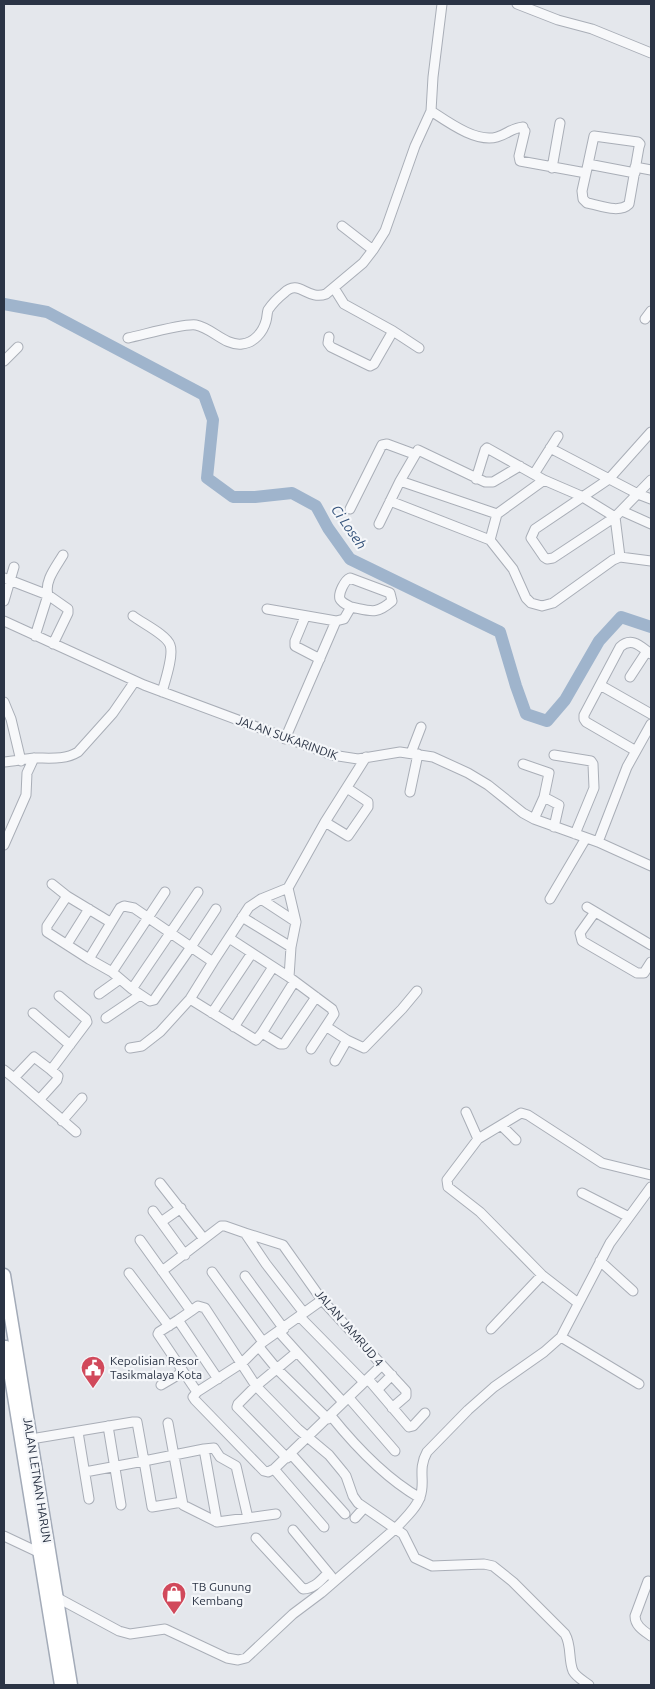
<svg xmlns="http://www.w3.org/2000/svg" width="655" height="1689" viewBox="0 0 655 1689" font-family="Ubuntu,sans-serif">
<rect width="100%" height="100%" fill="#e4e7ec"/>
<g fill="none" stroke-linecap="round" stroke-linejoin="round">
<!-- river -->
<path stroke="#9fb4cc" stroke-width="12" d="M4 304 47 312 204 395 213 420 207 478 233 497H255L292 493 316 506 328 528 350 559 500 632 516 686 526 714 547 721 565 700 599 641 621 617 651 627"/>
<defs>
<path id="minor" d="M517 4 558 20 592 29 651 53
M431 111C448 122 476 143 497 137 508 134 511 128 523 127
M525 131 519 156 520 161 586 173
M588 164 582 191 583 199 587 203C599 205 619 214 629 204L639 147 640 144 638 142 594 136 588 164 635 173
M635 167 651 170
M552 168 560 123
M342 226 373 250
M645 319 651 311
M393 331 419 348
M329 337 328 343 331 347 370 366 374 364 393 331 344 304 334 288
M128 338C143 335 184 323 196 325 212 328 225 346 242 344 254 343 263 332 266 321 267 318 267 313 268 310 272 304 279 297 284 293 299 278 307 301 326 294L363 263 373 250 385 231 415 146 431 111 433 77 442 4
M4 361 18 347
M651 432 609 479 535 529 531 538 544 557 547 559 553 558 615 517 651 480
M550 448 638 494 651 499
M534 474 558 436
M476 479 485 450 487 448 544 480
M400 481 497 514
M390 501 490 540 513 569 526 598 531 603 542 606 553 603 613 560 620 557 651 561
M350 509 382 445 387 444 414 454
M622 511 651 524
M379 524 400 481 418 450 485 482H493L520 466
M490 540 497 514 544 480 581 496 615 517 620 557
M4 578 48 595 68 609V613L53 644
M4 601 14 567
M267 609 336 621 285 739
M133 616C142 623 167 635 170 645 174 655 165 681 162 692
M305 617 295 641V646L320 659
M4 621 144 685 332 755 358 759 400 752 433 757 468 773 488 785 523 813 534 819 598 842 651 866
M336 621 344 619 351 607C371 611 376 615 392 601L390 593 350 578C345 580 338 593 340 599 342 603 347 605 351 607
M35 636 48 595C44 581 56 567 63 555
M630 677 647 651
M600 685 651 714
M4 702 11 719 21 761
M636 751 586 722 584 719V715L620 647C632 636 641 647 651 654
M411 753 421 727
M554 755 591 761 593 764 594 788 575 834
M4 762C14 761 25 759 35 758 50 758 65 760 78 752L113 713 135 681
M523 764 549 773 544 797 534 819
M410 792 418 754
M544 797 559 805 554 827
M325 822 348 836 368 807V802L347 788
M598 842 627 767 651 724
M4 845 26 795 27 773 34 758
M52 884 67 896
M288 888 296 922 291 947 289 977 332 1009 334 1014 311 1049
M165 892 112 972 132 989 150 1001 154 1000 191 947 213 962 249 907 261 899 288 888 325 822 366 757
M261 899 296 922
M550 899 586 838
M587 907 651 945
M595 912 580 933 582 941 637 973H644L651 962
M242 917 291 947
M229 938 289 977
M67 944 89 909
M89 959 47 932V926L67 896 110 922
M112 972 89 959 120 908 124 906 134 908 191 947 216 909
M132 989 198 892
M99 994 120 979
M190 999 256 1040 262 1033 294 982
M33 1013 70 1045
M212 1013 252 953
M106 1018 140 995
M234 1027 273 967
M327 1027 347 1040 364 1048 402 1009 417 991
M262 1033 280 1044H284L316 997
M130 1048 142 1046 160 1032 190 999 213 962
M335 1061 347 1040
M4 1070 14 1078 34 1057 51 1070 87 1022 86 1019 59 996
M14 1078 76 1132
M39 1100 57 1080 58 1076 51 1070
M466 1112 478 1139
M62 1121 82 1098
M502 1126 516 1140
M160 1183 204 1239
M582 1193 629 1217
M153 1211 185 1255
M161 1222 181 1208
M140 1240 191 1311 198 1306 205 1308 256 1386 298 1429 329 1455 343 1472 346 1476 353 1496 358 1503 403 1534 415 1558 432 1566 484 1564 493 1566 513 1582 565 1634C572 1646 568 1659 573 1671 576 1677 584 1681 589 1685
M600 1261 633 1291
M162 1271 221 1226H225L245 1233
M212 1272 263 1342
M129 1273 169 1326
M245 1276 284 1329
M322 1300 263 1342 242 1363 197 1392 193 1397 195 1400 264 1471 268 1472 274 1469 382 1365
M578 1303 542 1275 480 1212 448 1187 447 1180 478 1139 521 1113 528 1115 602 1163 651 1175
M191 1311 178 1320 218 1379
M304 1313 266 1264 245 1233 283 1245 322 1300 406 1391V1396L392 1408
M300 1317 364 1382
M178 1320 159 1332 158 1334 197 1392
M491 1329 542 1275
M279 1332 297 1352 256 1386 238 1404 237 1407 287 1458
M561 1337 639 1384
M259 1347 277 1369 328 1419
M297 1352 343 1402
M368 1379 409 1427 413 1426 425 1413
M161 1385 183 1372
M378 1389 392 1375
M349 1398 395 1451
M331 1416C356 1447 385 1478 420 1498
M168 1423 183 1505 217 1522
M108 1426 121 1505
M78 1432 89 1499
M31 1439 133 1422H137L144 1461 204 1449 217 1522 276 1514
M204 1449 214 1448 220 1457 236 1466 248 1518
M291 1454 345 1514
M274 1469 324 1527
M85 1472 144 1461 152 1507 182 1502
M355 1518 364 1508
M293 1530 331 1576
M4 1536 40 1553
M256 1538 303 1589C314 1589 321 1580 328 1573
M648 1581 635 1616C635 1626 644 1631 651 1636
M56 1597 119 1631 130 1634 165 1629 227 1658 238 1660 246 1658 293 1614 321 1593 396 1528C404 1519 416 1509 420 1497 426 1482 417 1470 427 1452L468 1410 494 1387 544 1352 561 1337 610 1243 651 1187"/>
<path id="primary" d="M4 1275 71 1685
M6 1347 61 1685"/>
</defs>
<!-- minor casing -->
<use href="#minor" stroke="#a9aeb7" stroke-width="11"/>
<!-- primary casing -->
<use href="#primary" stroke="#a3abb8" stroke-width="15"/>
<!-- minor -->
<use href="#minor" stroke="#f7f8fa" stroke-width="9"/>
<!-- primary -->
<use href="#primary" stroke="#fff" stroke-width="12"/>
</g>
<!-- icons -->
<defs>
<symbol id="civic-pin" viewBox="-11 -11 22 30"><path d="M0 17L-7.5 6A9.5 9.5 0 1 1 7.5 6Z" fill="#d1495b" stroke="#f4f6f9"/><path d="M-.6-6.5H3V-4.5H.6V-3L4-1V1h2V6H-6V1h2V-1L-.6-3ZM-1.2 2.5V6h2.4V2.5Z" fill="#fff"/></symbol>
<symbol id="shop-pin" viewBox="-11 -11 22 30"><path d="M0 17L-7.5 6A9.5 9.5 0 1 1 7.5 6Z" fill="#d1495b" stroke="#f4f6f9"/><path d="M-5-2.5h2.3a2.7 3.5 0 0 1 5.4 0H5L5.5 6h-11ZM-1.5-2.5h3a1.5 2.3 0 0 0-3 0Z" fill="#fff"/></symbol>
</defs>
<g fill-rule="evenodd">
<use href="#civic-pin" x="79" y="1354" width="28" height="38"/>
<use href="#shop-pin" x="160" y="1580" width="28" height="38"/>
</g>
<g text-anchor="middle" stroke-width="4.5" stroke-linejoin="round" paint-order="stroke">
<!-- street labels -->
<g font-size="12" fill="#2b3445" stroke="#f4f6f9">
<text transform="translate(287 738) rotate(20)" y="4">JALAN SUKARINDIK</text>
<text transform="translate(349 1328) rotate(49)" y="4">JALAN JAMRUD 4</text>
<text transform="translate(37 1480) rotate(81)" y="4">JALAN LETNAN HARUN</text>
</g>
<!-- poi labels -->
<g font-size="12" fill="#2b3445" stroke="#f4f6f9" text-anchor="start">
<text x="110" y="1365">Kepolisian Resor<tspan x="110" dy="14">Tasikmalaya Kota</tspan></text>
<text x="192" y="1591">TB Gunung<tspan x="192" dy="14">Kembang</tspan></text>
</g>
<!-- water labels -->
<g font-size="14" font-style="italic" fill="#34527a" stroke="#f4f6f9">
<text transform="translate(349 527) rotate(55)" y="5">Ci Loseh</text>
</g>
</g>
<!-- border -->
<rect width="655" height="1689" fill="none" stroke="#2b3445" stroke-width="10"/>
</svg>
